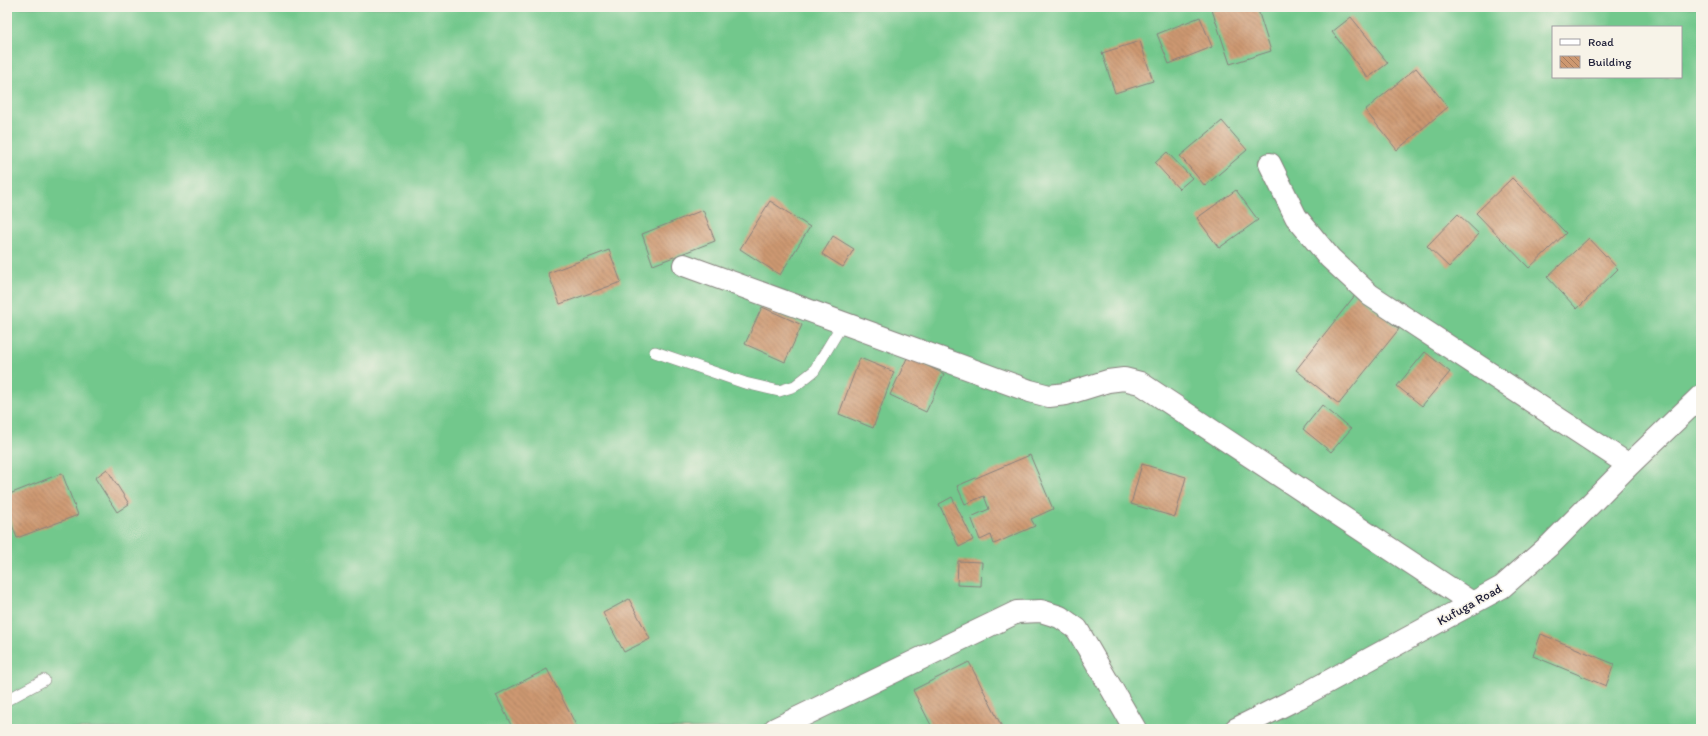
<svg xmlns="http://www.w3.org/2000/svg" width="1708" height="736" viewBox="0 0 1708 736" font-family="Itim,sans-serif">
<defs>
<pattern id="building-back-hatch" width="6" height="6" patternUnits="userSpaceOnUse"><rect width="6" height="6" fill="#cd9871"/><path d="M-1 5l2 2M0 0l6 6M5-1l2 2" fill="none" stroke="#a67c5e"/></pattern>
</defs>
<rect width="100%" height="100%" fill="#f7f3e8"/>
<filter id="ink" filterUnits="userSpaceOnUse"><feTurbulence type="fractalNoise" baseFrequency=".025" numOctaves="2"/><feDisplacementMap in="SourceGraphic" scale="8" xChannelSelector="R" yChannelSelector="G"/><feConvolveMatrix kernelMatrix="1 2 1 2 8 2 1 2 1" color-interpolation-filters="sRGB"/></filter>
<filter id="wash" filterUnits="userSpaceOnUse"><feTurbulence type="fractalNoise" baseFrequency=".012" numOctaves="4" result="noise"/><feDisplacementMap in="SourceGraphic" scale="16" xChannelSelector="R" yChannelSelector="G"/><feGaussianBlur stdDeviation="0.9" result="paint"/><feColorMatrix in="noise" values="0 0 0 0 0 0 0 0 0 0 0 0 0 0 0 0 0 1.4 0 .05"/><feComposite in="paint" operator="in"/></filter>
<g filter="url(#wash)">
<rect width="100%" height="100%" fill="#ebdfbd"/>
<!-- garden -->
<path fill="#72c88c" stroke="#4a7564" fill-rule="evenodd" d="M7 7H1701V729H7ZM1553 27H1681V77H1553Z"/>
<g id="blocks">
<!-- building -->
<path fill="url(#building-back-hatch)" d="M1222 7H1257L1271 51 1230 64 1212 10Z
M1200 17 1212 47 1169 64 1157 34Z
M1351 17 1388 63 1368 78 1332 32Z
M1140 41 1153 81 1115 93 1102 53Z
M1416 68 1448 107 1397 150 1365 110Z
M1222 121 1247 150 1205 186 1180 156Z
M1167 152 1192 178 1179 189 1155 163Z
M1512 178 1566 233 1529 268 1476 213Z
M1236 190 1258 220 1219 248 1197 218Z
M770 201 810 227 780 275 740 249Z
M703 210 715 241 653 265 642 234Z
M1458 214 1479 234 1449 267 1427 246Z
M833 236 854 249 843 267 822 254Z
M1589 238 1618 269 1577 309 1547 277Z
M609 250 621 282 560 304 548 273Z
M1356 294 1399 329 1339 404 1296 370Z
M762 307 802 325 785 362 745 344Z
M1425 352 1450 372 1422 406 1397 386Z
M908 356 944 374 926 412 890 395Z
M860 358 894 372 873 428 839 414Z
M1322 405 1351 429 1331 452 1303 429Z
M1030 455 1053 509 1031 519 1035 526 994 544 991 535 980 540 971 517 989 509 984 496 965 504 957 486Z
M1142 464 1186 477 1175 517 1131 504Z
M107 469 129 504 117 512 95 478Z
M62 473 78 515 17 538 7 512V495Z
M952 497 973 540 959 547 939 504Z
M958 561 982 562 981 586 957 585Z
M629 599 650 639 624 652 603 613Z
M1541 634 1614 664 1606 686 1533 656Z
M969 662 1003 729H933L913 690Z
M547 669 578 729H513L496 695Z"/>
</g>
</g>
<g filter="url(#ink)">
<use href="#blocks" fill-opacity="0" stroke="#86807c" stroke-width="1"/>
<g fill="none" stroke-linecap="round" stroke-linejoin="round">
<defs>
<path id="service" d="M655 352 745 383 779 391 795 386 814 371 843 323
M7 700 44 680"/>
<path id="minor" d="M1270 164 1296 217 1330 258 1370 295 1629 465
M684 265 1030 391 1049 396 1066 394 1108 381 1124 379 1140 383 1472 603
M775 729 1017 612 1041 611 1060 617 1077 629 1135 729
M1236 729 1298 698 1502 587 1551 544 1629 465 1701 396"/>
</defs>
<!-- service casing -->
<use href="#service" stroke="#86807c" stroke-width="12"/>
<!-- minor casing -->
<use href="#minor" stroke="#86807c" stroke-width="24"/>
<!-- service -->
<use href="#service" stroke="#fff" stroke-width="11"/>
<!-- minor -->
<use href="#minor" stroke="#fff" stroke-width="22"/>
</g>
</g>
<g text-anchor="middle" stroke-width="3.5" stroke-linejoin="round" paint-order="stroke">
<!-- street labels -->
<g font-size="13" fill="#22223b" stroke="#f7f3e8">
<text transform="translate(1469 604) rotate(-29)" y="5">Kufuga Road</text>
</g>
</g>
<!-- margin -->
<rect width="1708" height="736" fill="none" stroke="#f7f3e8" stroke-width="24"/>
<!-- legend -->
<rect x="1552" y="26" width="130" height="52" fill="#f7f3e8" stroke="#a29fa3"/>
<rect x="1560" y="39" width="20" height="6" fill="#ffffff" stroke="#a29fa3"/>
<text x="1588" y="46" font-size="12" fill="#22223b">Road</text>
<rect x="1560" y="56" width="20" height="12" fill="url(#building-back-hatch)" stroke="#a29fa3"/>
<text x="1588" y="66" font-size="12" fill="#22223b">Building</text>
</svg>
